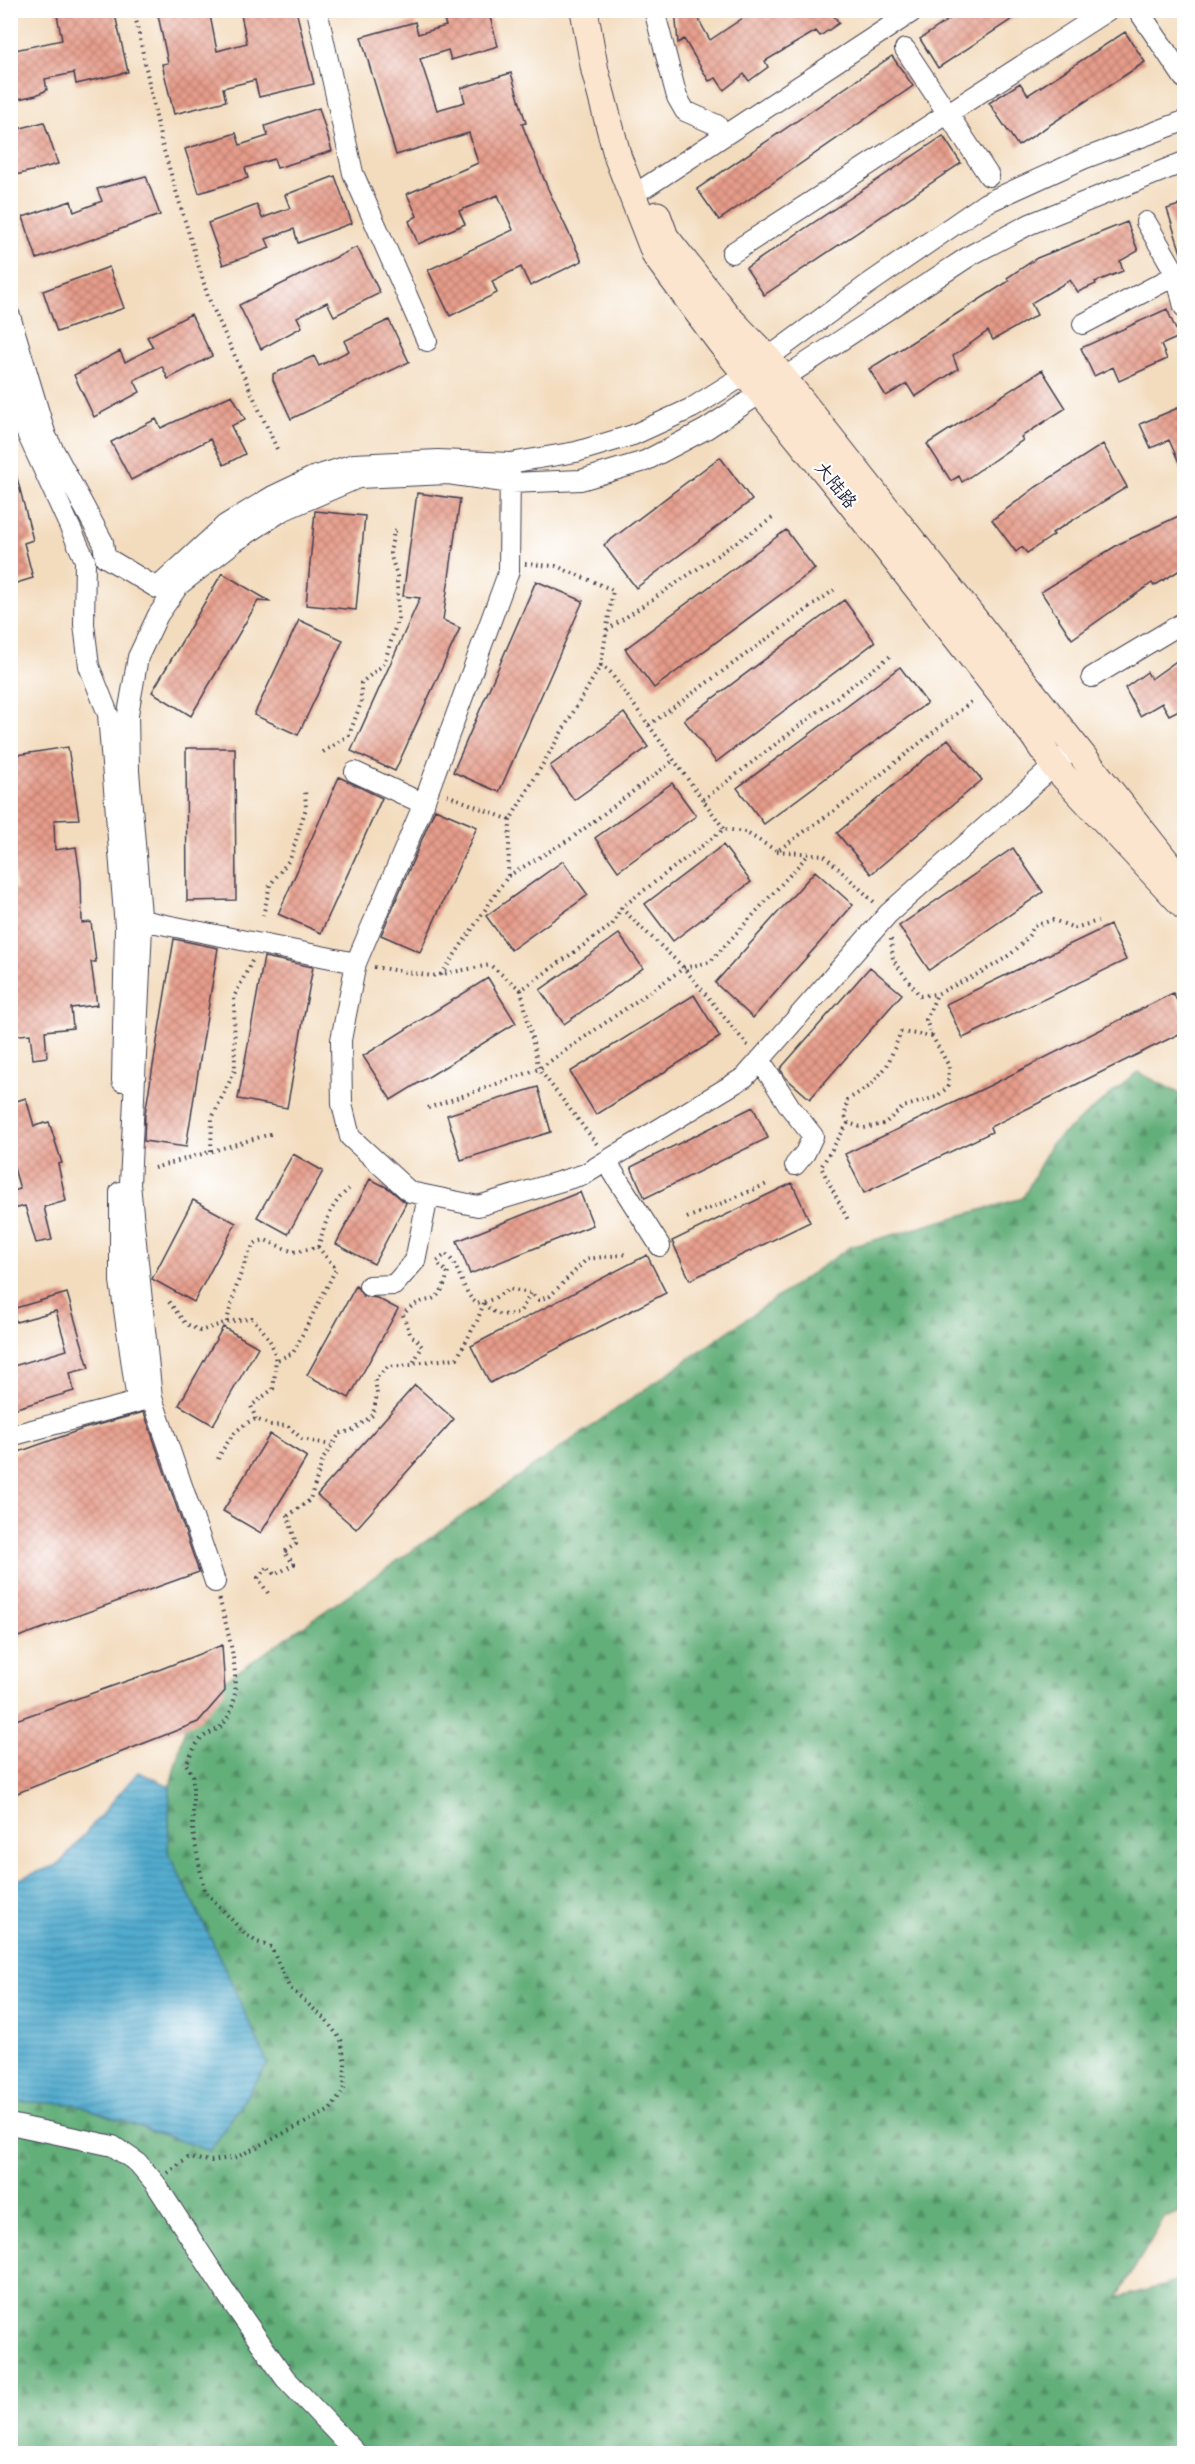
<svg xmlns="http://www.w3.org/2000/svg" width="1195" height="2464" viewBox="0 0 1195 2464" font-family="'Gochi Hand','LXGW WenKai TC',sans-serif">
<defs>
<pattern id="forest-firs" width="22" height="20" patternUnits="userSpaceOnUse" patternTransform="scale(1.5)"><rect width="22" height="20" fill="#62af79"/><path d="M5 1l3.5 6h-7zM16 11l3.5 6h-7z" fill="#508e64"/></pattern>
<pattern id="water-rules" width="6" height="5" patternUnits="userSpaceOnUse" patternTransform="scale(1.5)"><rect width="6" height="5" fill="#51abce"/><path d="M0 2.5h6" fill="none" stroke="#438ba8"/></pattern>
<pattern id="building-cross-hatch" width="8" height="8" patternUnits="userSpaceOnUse" patternTransform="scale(1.5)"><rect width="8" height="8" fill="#e79c8a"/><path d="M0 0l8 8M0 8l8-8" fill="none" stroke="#bb7f72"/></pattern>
</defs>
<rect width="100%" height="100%" fill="#fff"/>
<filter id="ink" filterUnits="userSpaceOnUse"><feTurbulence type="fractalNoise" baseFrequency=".0167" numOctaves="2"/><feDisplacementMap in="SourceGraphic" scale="12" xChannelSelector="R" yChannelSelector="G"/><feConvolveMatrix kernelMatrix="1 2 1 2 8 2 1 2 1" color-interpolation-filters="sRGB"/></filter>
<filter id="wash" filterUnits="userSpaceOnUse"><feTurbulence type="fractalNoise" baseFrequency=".008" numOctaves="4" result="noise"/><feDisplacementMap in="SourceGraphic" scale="24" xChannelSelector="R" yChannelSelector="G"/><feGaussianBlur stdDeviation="1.35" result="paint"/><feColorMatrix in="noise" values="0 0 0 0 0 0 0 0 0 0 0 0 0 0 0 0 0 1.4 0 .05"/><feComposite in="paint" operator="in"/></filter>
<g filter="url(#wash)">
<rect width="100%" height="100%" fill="#f3dcbe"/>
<!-- forest -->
<path fill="url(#forest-firs)" stroke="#42685a" stroke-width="1.5" d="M1138 1072 1184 1096V2211L1164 2218 1117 2298 1184 2280V2453L11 2454V2101L74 2104 210 2151 217 1951 168 1852 170 1786 191 1704 850 1247 1023 1198 1051 1144Z"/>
<!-- water -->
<path fill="url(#water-rules)" stroke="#3a6684" stroke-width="1.5" d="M138 1772 170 1786 168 1852 217 1951 268 2064 210 2151 74 2104 11 2101V1882L59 1864Z"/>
<g id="blocks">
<!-- building -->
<path fill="url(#building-cross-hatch)" d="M56 10H114L128 72 76 84 74 73 45 79 47 90 36 95 10 101V51L62 40Z
M157 10H209L217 51 247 43 240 10H296L314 84 259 97 255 80 223 88 226 101 174 114 162 64 168 63Z
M462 10H488L498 46 451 60 448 50 420 59 437 110 465 102 461 88 511 73 526 123 522 124 548 189 582 261 530 286 521 267 492 281 497 293 450 316 428 270 513 230 498 195 459 211 465 224 418 244 409 221 417 216 407 194 478 163 469 133 396 155 361 37 415 22 418 34 446 26 443 16Z
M675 10H697L700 22 710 40 755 10H830L839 23 820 36 816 31 765 61 768 67 749 81 744 74 724 90 716 78 709 81 684 39 678 43Z
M963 10H1026L938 68 920 39Z
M1125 32 1145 62 1018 146 989 103 1020 83 1028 95Z
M892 56 913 86 719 220 697 189Z
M319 108 332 151 277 168 274 159 245 168 248 178 199 193 185 149 236 133 240 145 268 136 265 126Z
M44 122 58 164 16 175 10 152V131Z
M943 136 961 163 764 295 746 268Z
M146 176 160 215 37 259 23 217 71 201 74 212 102 201 97 189Z
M335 176 352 223 298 243 294 229 266 239 270 248 223 265 208 223 257 205 262 218 290 208 285 195Z
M1185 203V253H1181L1167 209Z
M1127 222 1138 251 1120 261 1123 271 1095 282 1096 284 1078 292 1070 280 1031 303 1037 315 993 340 988 331 953 356 958 369 915 397 907 384 886 396 869 369 1009 281 1007 278 1037 258Z
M357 247 380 293 334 316 327 302 297 317 302 327 261 349 239 305Z
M109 267 124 308 57 332 43 291Z
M1167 309 1179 337 1161 345 1167 359 1119 381 1113 367 1094 376 1081 348Z
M191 314 212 356 168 379 162 366 134 380 140 392 94 417 74 375 120 351 125 362 153 347 147 337Z
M389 320 409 362 291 419 273 380V374L314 356 319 366 349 351 344 341Z
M1042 370 1066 408 1021 437 1023 440 962 482 959 476 951 481 927 444Z
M232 395 245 419 231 426 245 454 224 465 210 439 131 480 111 442 156 419 161 428Z
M1185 405V476L1169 440 1151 448 1140 424Z
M1103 444 1127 487 1052 533 1054 535 1027 553 1022 547 1016 552 992 520 1036 487Z
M720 457 752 500 636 588 604 545Z
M16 474 33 540 24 543 33 578 10 585V475Z
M417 493 460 499 443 620 460 628 395 771 351 751 420 598 403 596Z
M315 511 365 516 356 610 306 605Z
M1185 513V567L1154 586 1152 583 1072 639 1041 592 1119 544Z
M786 530 815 569 654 688 625 649Z
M222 573 271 602 258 601 191 716 152 692Z
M536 581 583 601 499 792 453 772Z
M844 600 875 642 716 762 684 720Z
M299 620 343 640 298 735 254 715Z
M1185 655V707L1169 715 1162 703 1140 716 1125 688 1147 672 1151 679Z
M900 667 927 703 764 824 737 788Z
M624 713 648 747 574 800 550 766Z
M948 739 982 780 871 874 837 833Z
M68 747 79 819 54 820 55 850 76 847 81 881 82 923 91 922 96 962H91L97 1005 71 1008 73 1028 45 1031 47 1057 33 1059 30 1034 10 1036V890L17 889 10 850V756Z
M186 748H235L236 900 187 901Z
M339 777 382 798 321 933 278 914Z
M672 783 696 816 618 871 595 838Z
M435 809 477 827 420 952 381 935Z
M723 845 751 882 673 941 645 904Z
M1013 848 1043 892 929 970 899 926Z
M563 861 588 895 511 950 486 916Z
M815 871 853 905 753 1018 715 983Z
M1110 925 1126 960 963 1038 946 1004Z
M619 934 643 968 564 1024 540 990Z
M174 939 218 948 186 1147 144 1141 145 1114Z
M264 957 313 967 287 1108 238 1099Z
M870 967 902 994 810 1099 786 1078 780 1069Z
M488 978 516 1023 391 1100 363 1056Z
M1173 993 1185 1016V1031L990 1127 992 1132 864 1193 845 1154 991 1085Z
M694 995 720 1037 596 1115 570 1072Z
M538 1087 551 1132 461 1160 447 1115Z
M26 1098 34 1126 49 1122 62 1163 58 1164 66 1201 44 1207 52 1240 36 1243 25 1206 10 1210V1192L20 1189 10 1154V1103Z
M753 1107 768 1138 645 1198 631 1167Z
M293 1154 323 1171 288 1234 257 1217Z
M370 1179 388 1188 406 1203 374 1264 336 1244Z
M792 1183 810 1222 690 1280 672 1241Z
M580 1192 593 1225 470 1274 457 1241Z
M193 1200 236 1223 194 1302 152 1279Z
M647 1255 666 1293 490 1383 471 1346Z
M356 1286 363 1296 377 1298 398 1309 349 1398 307 1375Z
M67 1293 89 1368 70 1373 74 1391 10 1410V1367L67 1350 56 1311 16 1322 12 1309Z
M223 1327 258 1347 213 1425 179 1405Z
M415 1385 454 1419 356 1529 317 1495Z
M144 1412 199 1572 10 1640V1455L83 1429Z
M270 1434 307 1457 261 1533 223 1511Z
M222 1645 225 1691 198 1722 10 1796V1722L161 1669Z"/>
</g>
</g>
<g filter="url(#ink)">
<use href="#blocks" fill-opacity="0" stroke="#413e4f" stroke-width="1.5"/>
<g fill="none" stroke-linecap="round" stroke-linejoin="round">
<defs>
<path id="street" d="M317 10 353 173 427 341
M654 10 677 97 685 111 717 125
M1138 10 1184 78
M905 49 989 176
M646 187 915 10
M1146 222 1176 274 1184 307
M732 253 1108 10
M10 316 46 436 103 542 105 557 157 588 225 525 273 496 313 477 354 464 438 460 510 463 576 452 633 435 692 408 746 374 867 285 986 203 1083 159 1184 121
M1083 324 1184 271
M10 373 24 427 85 560 84 624 89 666 108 714 125 927 122 1081
M510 463 509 571 422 808 356 963 341 1040 342 1104 350 1137 410 1192 478 1206 585 1174 745 1077 888 914 1075 747
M1092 677 1184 622
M355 772 424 804
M141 920 356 963
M760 1060 790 1107 813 1136 805 1153 795 1165
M606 1161 660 1246
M120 1192V1281L137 1401
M369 1286 394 1285 415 1261 428 1196
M152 1398 215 1582
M10 1436 152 1398 130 1184 142 927 129 771 128 714 138 657 158 615 179 585 233 543 282 511 358 478 448 474 511 483 581 480 645 461 706 429 971 255 1030 224 1184 162
M10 2124 113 2146 138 2163 155 2183 234 2305 285 2378 357 2454"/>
<path id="secondary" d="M584 10 595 71 618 158 656 256 720 342 846 497 1034 736 1055 767 1184 906
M657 215 665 237 727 316 768 359 1176 874"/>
</defs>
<!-- street casing -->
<use href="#street" stroke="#413e4f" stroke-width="22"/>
<!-- secondary casing -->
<use href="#secondary" stroke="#413e4f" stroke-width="29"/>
<!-- path -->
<path stroke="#413e4f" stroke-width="4" stroke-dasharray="1.5 4.5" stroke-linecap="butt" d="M134 10 161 141 208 297 277 449
M525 564 556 566 613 590 601 665 610 672 724 829
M607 630 774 517
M649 725 834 590
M323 752 349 735 361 703V683L384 664 398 618 397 576 390 553 394 531 397 530
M447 795 510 820
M703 800 893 654
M777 851 824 855 874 902
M508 876 572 838 674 760
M621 908 684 968 748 1046
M263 916 270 885 290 859 306 808 305 790
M891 939 893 960 920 996 936 994
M374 967 432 976 490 965 521 990 612 925 621 908 724 829 745 832 777 851 849 800 971 702
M441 975 508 876 510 820 601 665
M521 990 539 1069 599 1147
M932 1036 901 1032 887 1066 870 1086 847 1100 845 1116 848 1123 864 1128 884 1124 903 1107 936 1097 948 1087 949 1066 932 1036 926 1020 937 994C969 977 1019 960 1034 926L1053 920 1075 928 1098 921
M428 1108 539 1069 684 968 710 962 809 854
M848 1123 821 1167 849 1222
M211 1151 212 1118 235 1070 234 997 252 961
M154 1168 274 1133
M687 1218 767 1184
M318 1247C325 1224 330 1204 349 1189
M169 1302 185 1323 200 1331 227 1322 252 1318C277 1345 278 1353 273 1389L251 1406 256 1419
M484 1303C496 1317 504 1316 520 1312L531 1293
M227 1322C229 1309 246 1250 256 1243 258 1241 262 1241 265 1240L293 1252 318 1247 336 1269 293 1353 277 1360
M415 1363 457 1358 477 1321 484 1303
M218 1459C226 1442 238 1425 256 1419L271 1425 288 1426 302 1439 331 1445
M268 1593 258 1578 267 1566 275 1575 294 1564 284 1552 296 1544 288 1516 310 1500 323 1459 340 1433 352 1431 373 1415 377 1394 375 1379 388 1367 412 1365 422 1347 416 1338 411 1336 403 1315C423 1289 438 1315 448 1272L442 1268 437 1261 446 1254C461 1267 461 1291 477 1304L493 1299 509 1289 531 1293 539 1300 550 1296 587 1259 627 1254
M168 2173 188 2158 211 2161 237 2157 330 2110 344 2090 345 2063 341 2040 326 2020 289 1987 271 1947 257 1942 245 1934 204 1890 193 1832V1776L186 1764C190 1757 194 1746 200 1740 206 1733 218 1731 223 1724 249 1694 227 1631 219 1597"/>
<!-- street -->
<use href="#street" stroke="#fff" stroke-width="20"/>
<!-- secondary -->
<use href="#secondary" stroke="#fbe5cf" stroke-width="27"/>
</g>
</g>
<g text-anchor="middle" stroke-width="4.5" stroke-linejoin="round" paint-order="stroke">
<!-- street labels -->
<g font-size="18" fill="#22223b" stroke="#fff">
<text transform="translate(836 485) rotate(51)" y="6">大陆路</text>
</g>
</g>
<!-- margin -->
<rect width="1195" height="2464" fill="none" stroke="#fff" stroke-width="36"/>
</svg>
